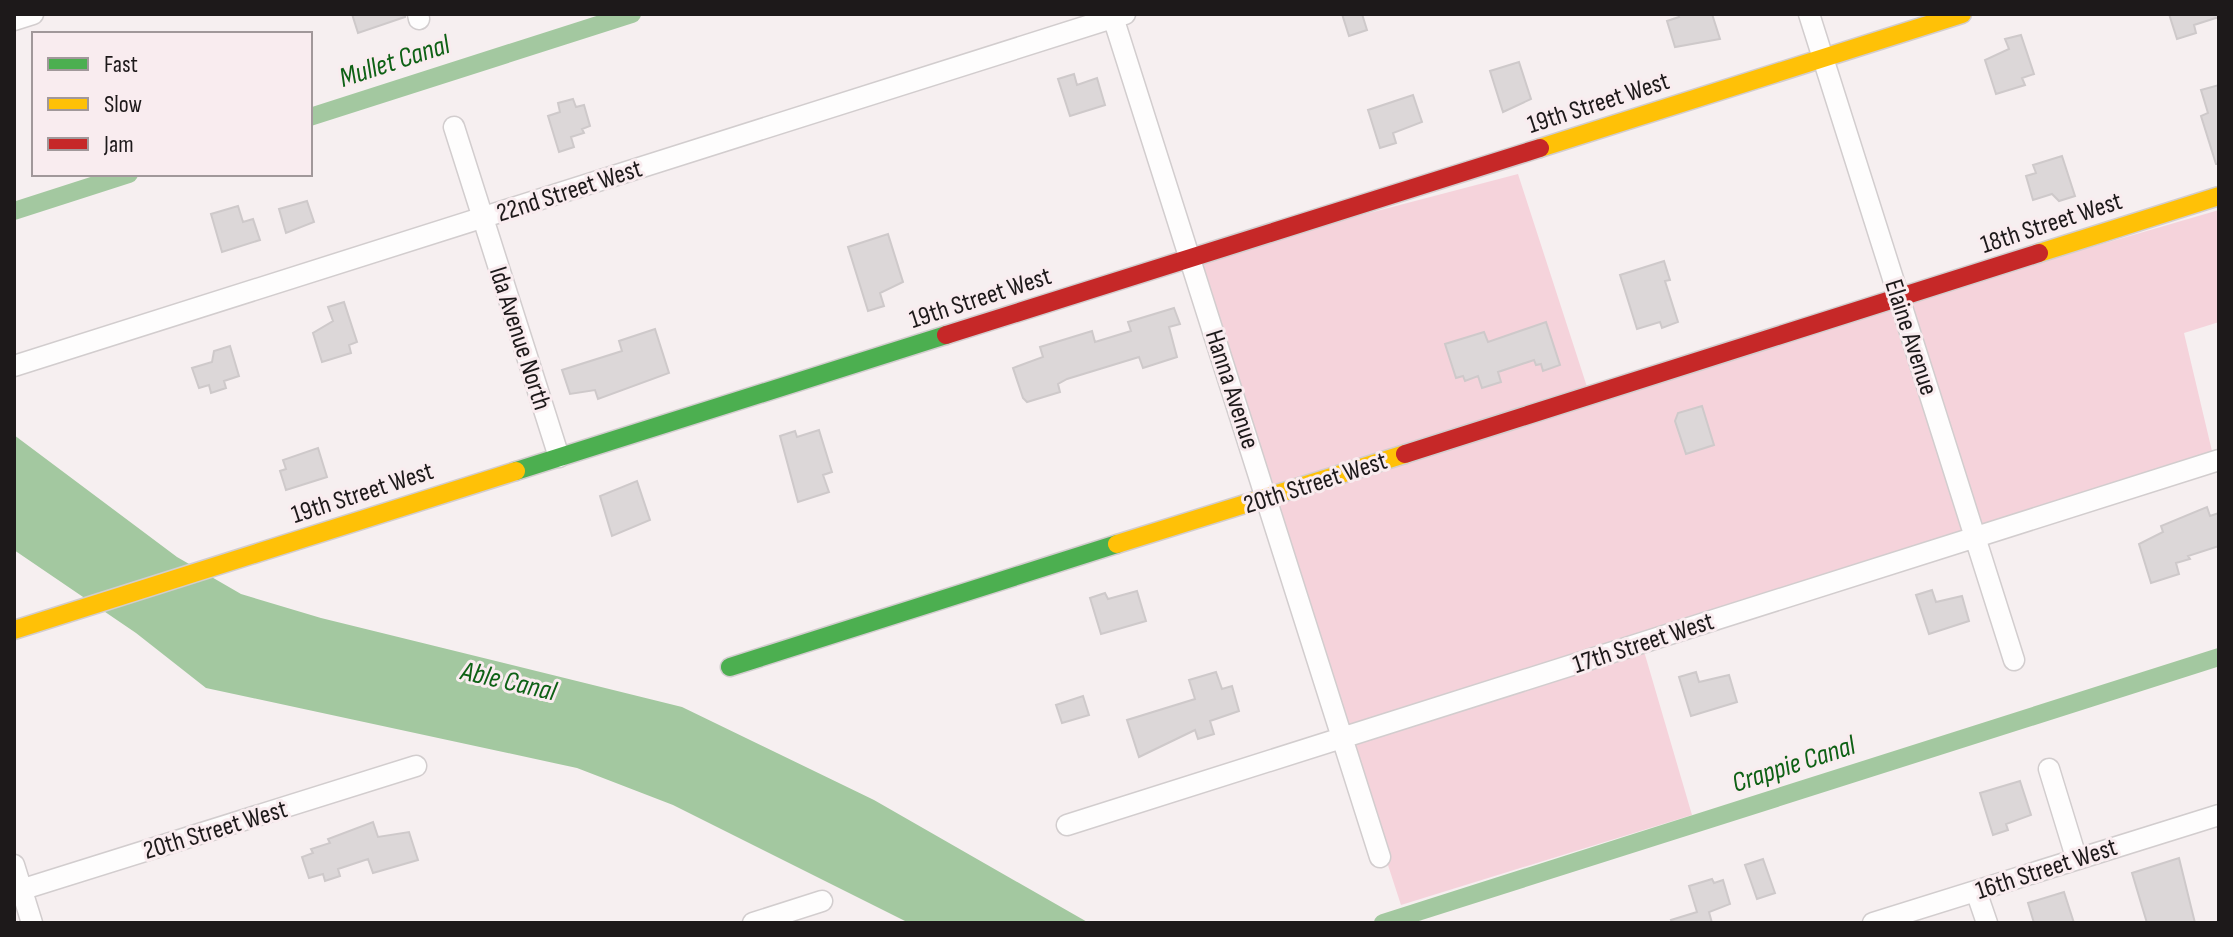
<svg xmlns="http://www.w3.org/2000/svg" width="2233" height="937" viewBox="0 0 2233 937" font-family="'Sofia Sans Condensed',sans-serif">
<rect width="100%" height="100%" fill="#f6eff0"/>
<!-- green -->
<path fill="#f5d3db" d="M1518 174 1589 393 2219 210V322L2184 333 2216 468 1641 641 1692 815 1401 905 1306 614 1197 258Z"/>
<!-- water -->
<path fill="#a3c8a0" d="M14 435 177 557 241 594 321 618 682 707 874 800 1089 923H909L673 805 577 768 206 688 136 633 14 550Z"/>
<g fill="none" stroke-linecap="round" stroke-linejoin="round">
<!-- canal -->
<path stroke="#a3c8a0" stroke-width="18" d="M310 117 632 14
M14 211 129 174
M1383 923 2219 657"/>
</g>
<!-- building -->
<path fill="#dcd7d8" stroke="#cec9ca" stroke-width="2" d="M352 14H405V17L358 33Z
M1342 14H1362L1367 30 1349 36Z
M1678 14H1712L1720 39 1675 47 1667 21 1679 17Z
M2169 14H2219V17L2194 25 2196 33 2177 39Z
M2021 35 2034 74 2022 78 2025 85 1996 94 1985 60 2009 49 2005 39Z
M1519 62 1531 99 1503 112 1490 71Z
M1074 74 1077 85 1097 78 1105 105 1070 116 1058 79Z
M2219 85V164H2216L2201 116 2208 113 2201 90Z
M1413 95 1422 122 1393 133 1396 143 1380 148 1368 110Z
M573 99 576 107 584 105 590 126 582 129 584 133 571 137 574 147 559 152 548 116 560 112 558 103Z
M2062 156 2075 196 2059 201 2052 194 2033 200 2026 176 2036 173 2033 165Z
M307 201 314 222 286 233 279 209Z
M238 206 243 222 253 219 260 240 222 252 211 214Z
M888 234 903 282 880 293 884 306 868 311 848 247Z
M1664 261 1670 280 1665 281 1678 322 1662 328 1660 322 1637 329 1620 275Z
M344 302 357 342 349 345 351 353 322 362 313 333 333 321 328 307Z
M1174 308 1180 324 1169 327 1177 357 1143 368 1139 357 1067 379 1058 384 1060 392 1027 402 1023 398 1013 368 1043 357 1040 347 1092 331 1095 342 1131 331 1128 322Z
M1546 322 1560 365 1543 371 1541 364 1536 365 1534 360 1498 372 1501 382 1482 388 1478 376 1465 381 1463 376 1456 378 1445 344 1484 332 1488 342Z
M655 329 669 373 598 399 595 390 570 394 562 370 622 351 619 341Z
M230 346 239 376 224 381 226 388 211 393 209 385 199 388 192 368 212 362 214 351Z
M1702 406 1714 445 1686 454 1675 421 1678 413Z
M819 430 832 472 823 475 829 492 798 502 780 436 795 431 797 437Z
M318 448 327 477 286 490 280 471 286 469 283 460Z
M637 481 650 520 612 536 600 496Z
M2207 507 2210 516 2219 513V546L2188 556 2190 559 2176 563 2179 574 2151 583 2139 544 2163 532 2161 526Z
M1932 590 1936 602 1962 596 1969 621 1929 634 1916 595Z
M1137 591 1146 621 1101 634 1090 598 1105 593 1108 599Z
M1216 672 1222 689 1232 686 1239 711 1210 721 1214 734 1198 739 1195 730 1139 757 1127 720 1195 699 1189 680Z
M1696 672 1699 682 1729 675 1737 702 1691 716 1679 677Z
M1083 696 1089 715 1062 723 1056 705Z
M2020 781 2031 815 2006 824 2008 830 1993 835 1980 793Z
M373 822 378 837 409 832 418 860 373 873 368 859 338 869 340 876 325 881 323 874 309 878 302 857 313 853 311 849 330 843 328 839Z
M2179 858 2195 923H2147L2132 873Z
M1763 859 1775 893 1757 899 1745 865Z
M1712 879 1714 883 1723 880 1730 904 1709 912 1712 923H1672L1671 920 1697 912 1689 886Z
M2064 892 2074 923H2034L2028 903Z"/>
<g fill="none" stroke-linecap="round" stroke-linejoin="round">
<defs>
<path id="street" d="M418 14 419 19
M1112 14 1380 857
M1809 14 2014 660
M14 20 33 14
M454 127 559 457
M14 366 1125 14
M2049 769 2076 857
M1067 825 2219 460
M14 865 32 923
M1976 891 1987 923
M14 892 416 766
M753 923 822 901
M1873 923 2219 815"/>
<path id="fast" d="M516 471 946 335
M730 667 1117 544"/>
<path id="slow" d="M1540 148 1962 14
M2039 253 2219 196
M1117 544 1405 454
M14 630 516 471"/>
<path id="jam" d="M946 335 1540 148
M1405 454 2039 253"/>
</defs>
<!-- street casing -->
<use href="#street" stroke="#d2cdce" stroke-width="23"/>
<!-- fast casing -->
<use href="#fast" stroke="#d2cdce" stroke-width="21"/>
<!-- slow casing -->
<use href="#slow" stroke="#d2cdce" stroke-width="21"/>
<!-- jam casing -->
<use href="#jam" stroke="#d2cdce" stroke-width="21"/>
<!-- street -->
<use href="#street" stroke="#fefdfd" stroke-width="20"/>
<!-- fast -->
<use href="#fast" stroke="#4caf50" stroke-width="18"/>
<!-- slow -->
<use href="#slow" stroke="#ffc107" stroke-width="18"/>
<!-- jam -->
<use href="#jam" stroke="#c62828" stroke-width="18"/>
</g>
<g text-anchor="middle" stroke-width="6" stroke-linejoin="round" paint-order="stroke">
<!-- street labels -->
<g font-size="26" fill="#1d191a" stroke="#f9ecef">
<text transform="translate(1598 102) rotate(-18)" y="9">19th Street West</text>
<text transform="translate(569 190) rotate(-18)" y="9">22nd Street West</text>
<text transform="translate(2051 222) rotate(-18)" y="9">18th Street West</text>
<text transform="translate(980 297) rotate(-18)" y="9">19th Street West</text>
<text transform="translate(1912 337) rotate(72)" y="9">Elaine Avenue</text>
<text transform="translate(521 338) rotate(72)" y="9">Ida Avenue North</text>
<text transform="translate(1233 389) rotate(72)" y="9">Hanna Avenue</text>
<text transform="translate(1315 482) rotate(-18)" y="9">20th Street West</text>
<text transform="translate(362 492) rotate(-18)" y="9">19th Street West</text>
<text transform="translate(1643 642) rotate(-18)" y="9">17th Street West</text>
<text transform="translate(215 829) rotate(-17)" y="9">20th Street West</text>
<text transform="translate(2046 868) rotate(-18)" y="9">16th Street West</text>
</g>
<!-- water labels -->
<g font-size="28" font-style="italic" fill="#0e6115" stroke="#f9ecef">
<text transform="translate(394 60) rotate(-18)" y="10">Mullet Canal</text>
<text transform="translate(509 680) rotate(13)" y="10">Able Canal</text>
<text transform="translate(1793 763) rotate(-18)" y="10">Crappie Canal</text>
</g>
</g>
<!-- border -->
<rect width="2233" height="937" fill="none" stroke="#1d191a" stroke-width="32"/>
<!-- legend -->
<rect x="32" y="32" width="280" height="144" fill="#f9ecef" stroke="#a1989a" stroke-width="2"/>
<rect x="48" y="58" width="40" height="12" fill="#4caf50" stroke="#a1989a" stroke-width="2"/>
<text x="104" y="72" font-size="24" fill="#1d191a">Fast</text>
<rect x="48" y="98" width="40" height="12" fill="#ffc107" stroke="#a1989a" stroke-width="2"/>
<text x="104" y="112" font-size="24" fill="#1d191a">Slow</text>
<rect x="48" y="138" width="40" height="12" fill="#c62828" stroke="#a1989a" stroke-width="2"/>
<text x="104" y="152" font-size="24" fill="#1d191a">Jam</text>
</svg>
